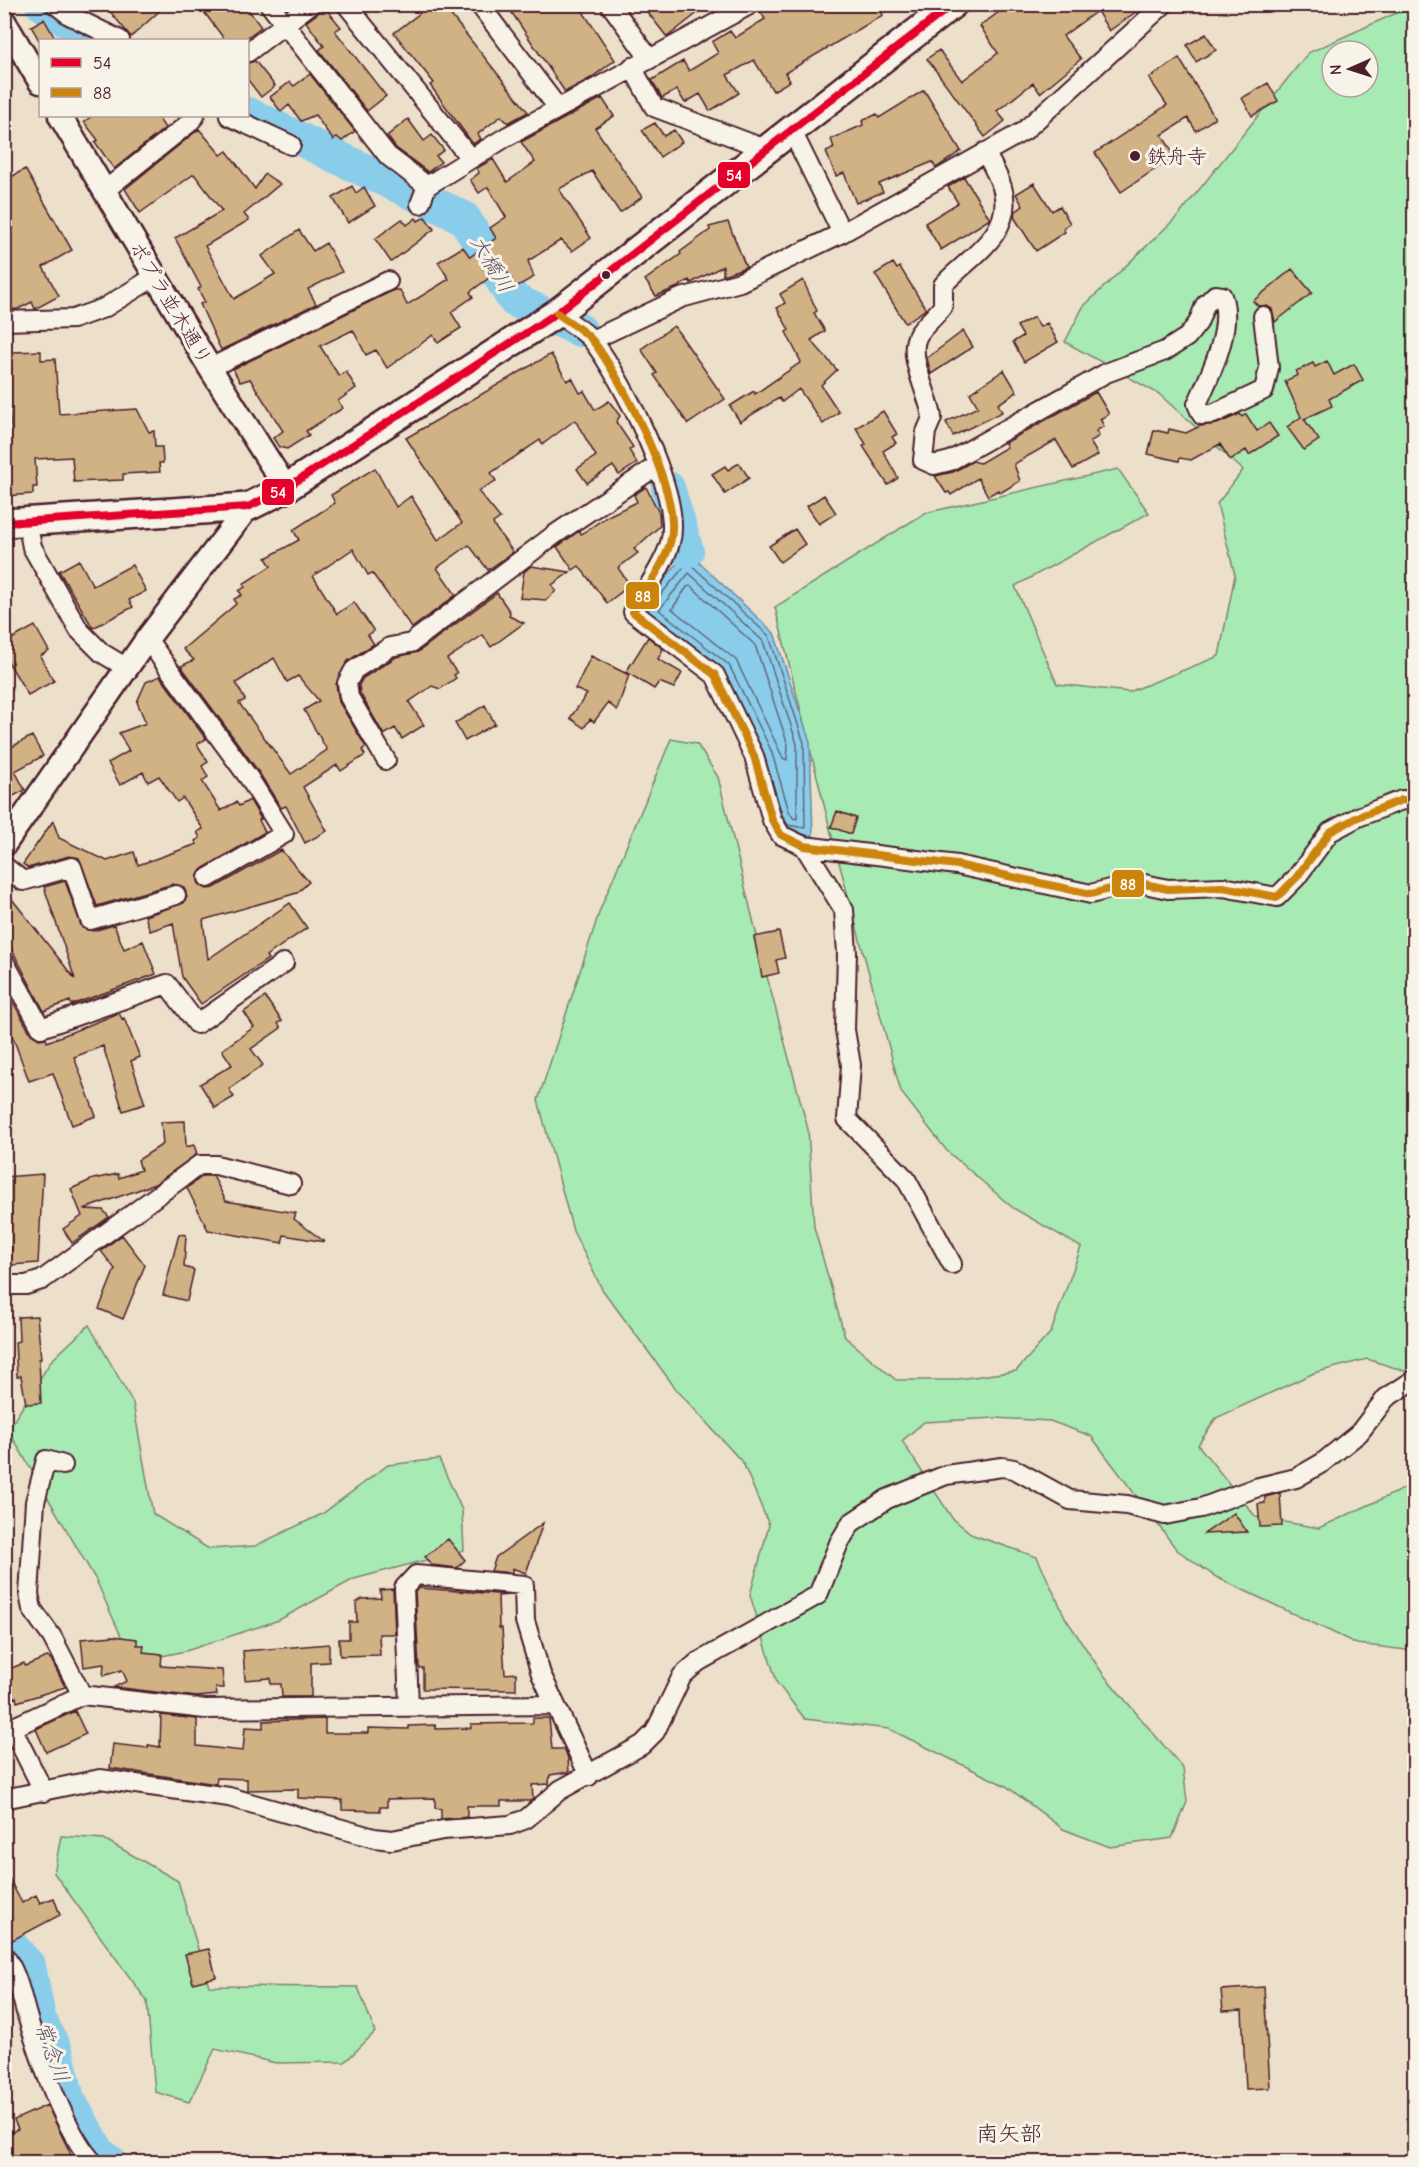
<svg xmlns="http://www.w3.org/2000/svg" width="1419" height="2167" viewBox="0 0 1419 2167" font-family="'Comic Neue','Klee One',sans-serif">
<rect width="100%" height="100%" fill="#ece0ca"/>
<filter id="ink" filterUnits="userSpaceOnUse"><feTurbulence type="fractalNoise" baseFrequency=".0167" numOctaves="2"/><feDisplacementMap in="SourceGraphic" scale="12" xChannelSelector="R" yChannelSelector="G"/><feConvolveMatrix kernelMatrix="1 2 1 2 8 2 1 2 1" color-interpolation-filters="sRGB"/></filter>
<g filter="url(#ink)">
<!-- green -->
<path fill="#a8eab4" stroke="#798470" stroke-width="1.5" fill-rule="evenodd" d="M1414 5V1374L1367 1359 1314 1373 1216 1418 1198 1445 1256 1517 1319 1528 1414 1484V1651L1357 1644 1216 1577 1177 1550 1091 1436 1050 1421 995 1418 924 1422 902 1441 952 1518 973 1535 1037 1557 1066 1619 1103 1674 1183 1768 1187 1802 1172 1838 1110 1847 1063 1829 1006 1786 889 1729 805 1719 777 1683 750 1595 769 1525 743 1463 676 1389 602 1289 573 1231 538 1100 600 910 671 739 697 744 718 777 766 973 808 1129 814 1227 845 1337 896 1380H951L1016 1371 1051 1332 1081 1247 1013 1208 947 1151 901 1092 830 829 775 607 925 513 1118 469 1149 513 1015 586 1057 684 1129 692 1219 656 1235 575 1217 504 1243 470 1159 394 1065 342 1083 307 1179 215 1308 53ZM1332 51H1368V87H1332Z
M89 1325 133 1403 153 1514 209 1549 255 1546 322 1514 388 1465 439 1459 462 1510 464 1550 354 1579 279 1620 186 1651 152 1658 125 1645 96 1580 8 1430 51 1361Z
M61 1836 104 1839 178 1881 209 1986 358 1987 375 2032 345 2062 276 2063 215 2049 189 2102 155 2092 147 2001 54 1873Z"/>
<!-- water -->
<path fill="#89cdeb" stroke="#70879e" stroke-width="1.5" d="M687 551 774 633 810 742 813 836 785 831 718 672 638 612Z"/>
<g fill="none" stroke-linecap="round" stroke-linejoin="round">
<!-- shore -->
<path stroke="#636578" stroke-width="1.5" d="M689 573 763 641 797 744V819L793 818 789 811 771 750 729 665 659 610Z
M691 586 755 645 788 745 787 760 783 758 736 660 672 609 687 587Z
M648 610 688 562 769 636 804 743 805 828 788 825 782 814 772 781"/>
<!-- river -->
<path stroke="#89cdeb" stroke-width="34" d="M42 4 97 40
M248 114 464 218 514 300 580 330
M668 488 687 551
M4 1938 29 1966 39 2018 57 2054 68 2099 99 2153 110 2162"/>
</g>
<!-- building -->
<path fill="#d1b285" stroke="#4a1f2b" stroke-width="1.5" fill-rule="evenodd" d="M104 4H167L131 37Z
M198 4H244L261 27 244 40H225Z
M322 4 341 27 335 31 386 96 367 111 319 50 324 46 306 22 318 13Z
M413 4H442L528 112 508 123 501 116 478 134 481 139 473 144 430 85 434 83 394 33 420 13Z
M506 4H578L615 60 591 78 565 92Z
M641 4H709L667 37Z
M762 4H877L883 15 785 73 790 81 773 91 754 60 727 75 739 93 710 111 700 94 685 103 677 90 662 98 652 80 683 61 689 71 718 53 712 42 730 31 735 38 765 19 760 11Z
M1010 4H1147L1109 31 1097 11 1063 36 1081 59 1040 93 1033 83 997 111 1005 121 985 137 927 59 939 50 962 81 998 53 980 26Z
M44 19 56 40H39L31 26Z
M1206 34 1216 50 1196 62 1187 45Z
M1179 58 1215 118 1196 131 1188 118 1162 135 1175 156 1121 192 1095 153 1167 105 1149 78Z
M255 61 275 86 261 97 248 80V63Z
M310 74 355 131 342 141 337 137 333 140 315 115 301 121 289 105 281 112 270 97 290 82 294 86Z
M1268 83 1278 101 1252 116 1242 98Z
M924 90 961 151 936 168 932 162 879 184 883 192 856 203 844 173 836 176 826 152 834 148 831 139 863 125 862 121 877 114 879 118Z
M602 98 614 116 595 128 642 197 620 213 592 171 559 189 591 238 572 251 561 240 528 261 534 277 516 287 504 267 470 292 473 297 451 312 461 328 438 343 433 335 387 368 376 350 366 355 353 330 320 346 339 376 346 371 356 388 338 401 343 408 306 431 309 435 287 449 279 447 273 438 283 431 250 379 240 382 233 369 394 290H400L407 305 449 279 438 262 463 247 470 257 496 238 490 228 506 217 488 187 479 193 470 180 479 173 477 168 493 159 507 182 535 162 521 142Z
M92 116H157L165 128 114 169 95 142 98 140 84 122Z
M408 119 424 141 432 135 444 150 436 156 441 162 428 172 396 148 387 136Z
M655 123 664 136 674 130 682 142 660 157 642 130Z
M199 129 221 155 227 151 255 189 265 174 280 184 244 214 249 220 205 246 234 299 275 274 262 256 299 230 313 251 326 243 342 272 308 289 316 304 221 350 200 304 205 302 198 289 201 287 175 238 222 211 194 174 140 213 125 189Z
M25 169 72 250 43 267 59 296 35 309 32 302 18 309 4 310V181Z
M964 177 990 219 941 250 925 223 958 203 948 187Z
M1034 183 1052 211 1060 206 1070 223 1063 228 1065 232 1036 251 1014 217 1015 212 1023 206 1016 194Z
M352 186 356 193 364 187 375 206 348 223 333 198Z
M425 217 434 229 391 262 375 239 402 219 407 225 416 218 418 221Z
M728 222 746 267 723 275V266L691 283 689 280 678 287 656 296 645 280 681 254 680 252 710 230 709 227Z
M893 263 897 269 900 267 926 309 905 323 875 274Z
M1292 269 1312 293 1275 322 1272 309 1267 306H1258L1253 301Z
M803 280 817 311 814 313 825 331 811 340 837 370 821 385 839 412 823 424 799 389 782 402 779 398 740 422 730 406 754 391 755 394 801 362 786 332 789 330 777 308 785 303 780 294Z
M1034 317 1040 327 1047 323 1058 342 1024 362 1013 342 1023 336 1017 326Z
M674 326 725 399 688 424 654 375 657 373 641 349Z
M963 331 973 347 931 374 927 358Z
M41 351V360L55 359 59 414 137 409 149 432 154 431 155 447H162L163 463H159L160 472 123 474V480L74 482 72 457 35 459 37 487H33V494L4 496V433L8 432 10 426 6 355H13V352Z
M551 354 567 381 572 378 580 393 584 391 595 410 609 401 620 416 616 422 633 447 629 450 637 463 619 475 613 466 587 483 577 469 596 456 575 420 543 444 540 440 491 473 496 481 478 491 500 518 493 523 494 526 513 552 488 570 469 545 437 568 456 595 412 628 372 573 368 575 353 549 313 576 337 614 354 602 374 631 368 635 374 644 348 661 336 684 339 702 366 747 362 750 365 755 341 771 337 765 303 787 327 831 305 843 286 806 281 808 258 771 181 666 194 660 183 649 236 604 234 599 242 595 239 591 245 587 243 584 271 566 266 558 299 540 293 530 335 503 331 495 375 468 396 507 411 496 438 540 462 523 406 438ZM274 658 287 682 298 676 319 701 304 710 327 750 291 774 239 703 245 700 236 683Z
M1327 361 1334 375 1354 364 1363 380 1329 399 1332 406 1304 419 1319 440 1304 450 1287 427 1301 417 1285 381 1298 375 1296 371 1313 363 1315 367Z
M1004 370 1017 392 998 404 1002 412 953 436 946 422 978 407 970 393Z
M1096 392 1109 414 1100 419 1104 426 1096 431 1099 436 1090 442 1098 455 1073 469 1056 440 1014 464 1020 481 1000 493 998 490 988 496 978 478 951 495 949 492 946 493 935 476 953 472 973 461 980 463 1007 447 1005 443Z
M883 411 897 434 892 437 896 443 883 451 898 478 888 485 863 446 866 444 856 428Z
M1240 414 1242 417 1246 414 1257 431 1269 423 1278 436 1249 455 1246 450 1230 460 1220 444 1191 460 1180 458 1179 461 1148 454 1154 430 1168 433 1169 429 1186 433 1200 426 1217 424Z
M739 463 749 478 725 494 712 474 725 466 728 470Z
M646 487 659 513 660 526 634 549 638 553 618 568 630 585 607 603 579 566 573 570 557 547 579 531 581 534 608 516 637 502 634 495Z
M824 495 836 513 819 524 807 506Z
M795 529 805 544 780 562 769 546Z
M79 560 93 586 132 565 146 591 129 600 133 607 93 628 59 571Z
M531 566 570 572 552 585 556 591 546 600 520 598 524 572Z
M497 593 510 612 509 616 524 623 491 647 483 635 447 659 457 673 454 675 456 678 440 689 432 686 409 702 424 725 402 739 395 728 384 735 360 693 359 685 363 678 396 657 418 652Z
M35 626 49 651 40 656 54 681 28 695 4 655V643Z
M648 637 663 649 658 659 682 673 674 688 659 682 654 689 626 672Z
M591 656 629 675 617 710 608 703 594 722 590 719 584 728 570 718 587 694 575 689Z
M160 676 206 739 197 744 208 762 202 766 208 777 202 781 221 811 236 802 239 806 250 800 261 819 259 820 265 832 202 869 197 877 199 884 207 889 214 888 281 850 309 882 297 893 203 920 208 959 290 903 307 928 266 956 268 959 201 1004 182 977 173 923 150 931 145 916 184 903 187 897 183 887 173 884 97 906 79 858 69 856 28 868 23 864 53 821 59 838 107 861 134 852 138 865 197 844 195 841 200 838 197 832 203 829 183 798 177 802 159 776 148 782 143 772 120 785 108 763 129 751 119 733 146 723 137 702 146 682Z
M485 705 495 724 465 741 455 723Z
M32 736 43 756 15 771 25 790 4 801V751Z
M837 811 856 818 851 834 831 827Z
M65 881 82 928 93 931 114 925 124 949 143 941 156 974 71 1005 70 1001 44 1011 9 944 4 946V889L75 979 44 887Z
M779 932 785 958 776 960 779 973 762 977 754 937Z
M4 986 31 1034 39 1039 46 1038 47 1042 119 1013 122 1019 124 1018 140 1057 131 1061 145 1104 123 1111 103 1046 74 1057 96 1116 72 1125 53 1073 29 1081 11 1032 4 1036Z
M265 997 282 1021 278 1023 281 1028 251 1049 263 1065 229 1089 234 1097 215 1108 200 1084 232 1065 222 1050 254 1027 244 1012Z
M185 1121 186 1147 194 1145 197 1154 155 1184 84 1209 103 1210 109 1217 72 1243 63 1229 82 1216 71 1189 93 1179 118 1174 119 1178 141 1170 138 1160 163 1144 161 1122Z
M43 1174 38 1263 11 1265 12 1247 4 1246V1177Z
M203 1176H213L226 1201 296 1213 294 1219 325 1242 284 1235 282 1243 208 1230 187 1188Z
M179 1234 186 1235 184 1267 194 1270 187 1301 163 1295Z
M122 1235 145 1265 123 1319 99 1309 115 1269 101 1251Z
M37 1316 41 1359H39L41 1403 26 1404 21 1376 17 1377 15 1342 19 1341 18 1317Z
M1280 1493 1282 1526 1260 1527 1258 1504 1265 1503V1497Z
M1234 1513 1247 1532 1204 1534Z
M543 1523 526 1573 512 1568V1573L491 1571 496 1557Z
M448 1539 465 1560 457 1568 431 1565 425 1557Z
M419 1588 510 1595 498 1596 499 1628H502L505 1674 516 1673V1690L423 1689V1668H419L415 1592Z
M393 1589 395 1634H379L380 1655 340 1656 339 1639H349V1622H357L356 1603 362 1599 381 1598 380 1590Z
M113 1636 137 1639V1645H144L143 1652 162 1654 161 1666 222 1670 224 1688H216L217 1695 197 1697 114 1687 127 1681 122 1670 103 1676 104 1664 84 1667 81 1639Z
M329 1644V1662L311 1663V1697H282L281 1684H271L270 1678 245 1680 243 1651Z
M47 1657 51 1659 65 1687 17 1702 16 1697 4 1701V1671L24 1663 25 1666Z
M75 1711 86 1734 46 1752 36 1729Z
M161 1715 197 1719V1746L243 1751 245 1727 263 1728V1721L325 1719V1733H368V1728L409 1729V1726L435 1725 436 1729 471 1728V1724L533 1723V1718H549L552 1749H564L568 1758 569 1772 550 1775 549 1784 532 1785 533 1799 530 1801H501V1806H467V1817L441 1819V1809L435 1808V1798L387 1799V1807H380V1811L342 1810V1800L298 1798V1789L247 1790V1779L217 1778 216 1784 110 1768 113 1744 148 1748V1745L160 1747Z
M4 1869 22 1903 36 1895 40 1903 54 1898 60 1915 5 1944Z
M209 1949 216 1977 193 1983 185 1954Z
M1264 1987 1270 2088 1246 2089 1242 2010 1223 2011 1221 1990Z
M47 2105 75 2163H37L33 2155 19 2163H4V2136L18 2129 14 2120Z"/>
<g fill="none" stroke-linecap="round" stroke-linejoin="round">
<defs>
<path id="minor" d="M55 4 69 15 120 40
M269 4 388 156 427 186 506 137 751 4
M346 4 470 158
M479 4 558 108
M610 4 649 58
M248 52 311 4
M632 67 654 107 768 150
M229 116 291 145
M792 131 842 233
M985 152C991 163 998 175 1002 187 1016 233 969 257 943 285V306C936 316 924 325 918 335 906 356 930 396 932 418L926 432 923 460 934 465 950 461 1106 373 1165 351 1187 337 1198 323 1205 305 1215 295 1222 296C1234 328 1210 375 1197 404L1202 415 1213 414 1264 390 1269 368 1263 316
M104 191 188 124 195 116
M420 204 427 186
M557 313C568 322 584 330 593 341 622 379 684 497 670 543 664 565 644 592 633 612L715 675 754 756 772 820 781 835 804 846 957 865 1091 894 1135 882 1168 889 1223 887 1277 897 1296 878 1330 832 1358 817 1402 800 1414 801
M4 321 73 319 104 308 156 276
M592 340 681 298 740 282 842 233 1024 131 1164 4
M210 368 388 281
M27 521 32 547 79 630 102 653 127 668
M147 639 249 778 284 834 208 878
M386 760 349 697 347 683 354 670 390 647 411 643 554 535 658 465
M804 846 844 910 847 953 845 1030 851 1065 847 1119 906 1179 952 1264
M4 866 23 881 72 867 90 920 176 895
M4 961 41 1028 167 984 197 1024 284 963
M4 1285H26L42 1280 199 1165H216L291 1184
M63 1465 46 1460 35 1502 29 1594 32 1609 52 1637 82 1695
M409 1705 404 1588 416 1575 524 1585 525 1621 541 1674 589 1776
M44 1792 12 1728 82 1695 205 1709 555 1705
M4 1799 100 1779 229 1797 374 1838 392 1840 443 1830 510 1825 526 1819 560 1790 642 1745 655 1732 682 1676 698 1662 818 1595 839 1543 851 1523 887 1499 929 1482 946 1475 1002 1467 1014 1469 1070 1500 1127 1505 1165 1515 1201 1508 1255 1488 1296 1478 1322 1463 1359 1433 1386 1398 1414 1380
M4 1955C18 1974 21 1996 28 2019 41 2061 64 2131 93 2162"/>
<path id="tertiary" d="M4 21 40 82
M60 116 210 368 286 488
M4 845 147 639 248 507"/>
<path id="secondary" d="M4 523 248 507 286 488 557 313 953 4"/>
</defs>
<!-- minor casing -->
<use href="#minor" stroke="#4a1f2b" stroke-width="22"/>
<!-- tertiary casing -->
<use href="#tertiary" stroke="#4a1f2b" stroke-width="27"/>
<!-- secondary casing -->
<use href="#secondary" stroke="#4a1f2b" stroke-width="32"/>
<!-- minor -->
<use href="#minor" stroke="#f7f3e8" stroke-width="18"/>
<!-- tertiary -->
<use href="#tertiary" stroke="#f7f3e8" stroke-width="22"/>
<!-- secondary -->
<use href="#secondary" stroke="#f7f3e8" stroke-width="27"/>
<defs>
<path id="bus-1" d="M4 523 248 507 286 488 557 313 953 4"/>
<path id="bus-2" d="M557 313C568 322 584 330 593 341 622 379 684 497 670 543 664 565 644 592 633 612L715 675 754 756 772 820 781 835 804 846 957 865 1091 894 1135 882 1168 889 1223 887 1277 897 1296 878 1330 832 1358 817 1402 800 1414 801"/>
</defs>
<!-- bus-1 casing -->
<use href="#bus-1" stroke="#f7f3e8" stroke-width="12"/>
<!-- bus-2 casing -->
<use href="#bus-2" stroke="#f7f3e8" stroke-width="12"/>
<!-- bus-1 -->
<use href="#bus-1" stroke="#e4002b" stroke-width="8"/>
<!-- bus-2 -->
<use href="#bus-2" stroke="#cc840b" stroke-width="8"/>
</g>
</g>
<!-- markers -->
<g fill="#4a1f2b" stroke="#f7f3e8" stroke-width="2">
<circle cx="1135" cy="156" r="6"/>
<circle cx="606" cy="275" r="5"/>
</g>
<g text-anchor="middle" stroke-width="6" stroke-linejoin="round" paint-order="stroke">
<!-- poi labels -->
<g font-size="20" fill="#4a1f2b" stroke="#f7f3e8" text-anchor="start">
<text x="1147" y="163">鉄舟寺</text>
</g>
<!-- street labels -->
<g font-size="20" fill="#4a1f2b" stroke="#f7f3e8">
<text transform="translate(171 303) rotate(59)" y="7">ポプラ並木通り</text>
</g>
<!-- water labels -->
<g font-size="21" font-style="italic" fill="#5d5365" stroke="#f7f3e8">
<text transform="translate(492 264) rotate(59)" y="7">大橋川</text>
<text transform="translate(52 2052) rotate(70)" y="7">常念川</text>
</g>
<!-- quarter labels -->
<g font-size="22" fill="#4a1f2b" stroke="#f7f3e8">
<text x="1009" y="2141">南矢部</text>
</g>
</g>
<g stroke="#f7f3e8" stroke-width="2">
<rect x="717" y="161" width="34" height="28" rx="6" fill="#e4002b"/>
<rect x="261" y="478" width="34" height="28" rx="6" fill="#e4002b"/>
<rect x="625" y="581" width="35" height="29" rx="6" fill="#cc840b"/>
<rect x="1111" y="869" width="34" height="29" rx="6" fill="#cc840b"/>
</g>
<g font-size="16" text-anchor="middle" font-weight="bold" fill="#fff">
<text x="734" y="181">54</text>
<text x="278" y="498">54</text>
<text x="643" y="602">88</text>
<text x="1128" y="890">88</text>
</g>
<!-- margin -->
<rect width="1419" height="2167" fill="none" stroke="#f7f3e8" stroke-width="24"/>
<rect x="12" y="12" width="1395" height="2143" fill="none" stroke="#4a1f2b" stroke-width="2" filter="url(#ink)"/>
<!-- legend -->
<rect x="39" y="39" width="210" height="78" fill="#f7f3e8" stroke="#b29e9c" stroke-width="1.5"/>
<rect x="51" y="58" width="30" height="9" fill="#e4002b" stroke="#b29e9c" stroke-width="1.5"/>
<text x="93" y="69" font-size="18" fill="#4a1f2b">54</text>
<rect x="51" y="88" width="30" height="9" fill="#cc840b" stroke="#b29e9c" stroke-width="1.5"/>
<text x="93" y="99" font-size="18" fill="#4a1f2b">88</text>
<!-- north arrow -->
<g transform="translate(1350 69) rotate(267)"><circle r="28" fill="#f7f3e8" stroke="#b29e9c" stroke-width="1.5"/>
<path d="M0-4.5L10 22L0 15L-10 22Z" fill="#4a1f2b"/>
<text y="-9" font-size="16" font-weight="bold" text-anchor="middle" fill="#4a1f2b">N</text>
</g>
</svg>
